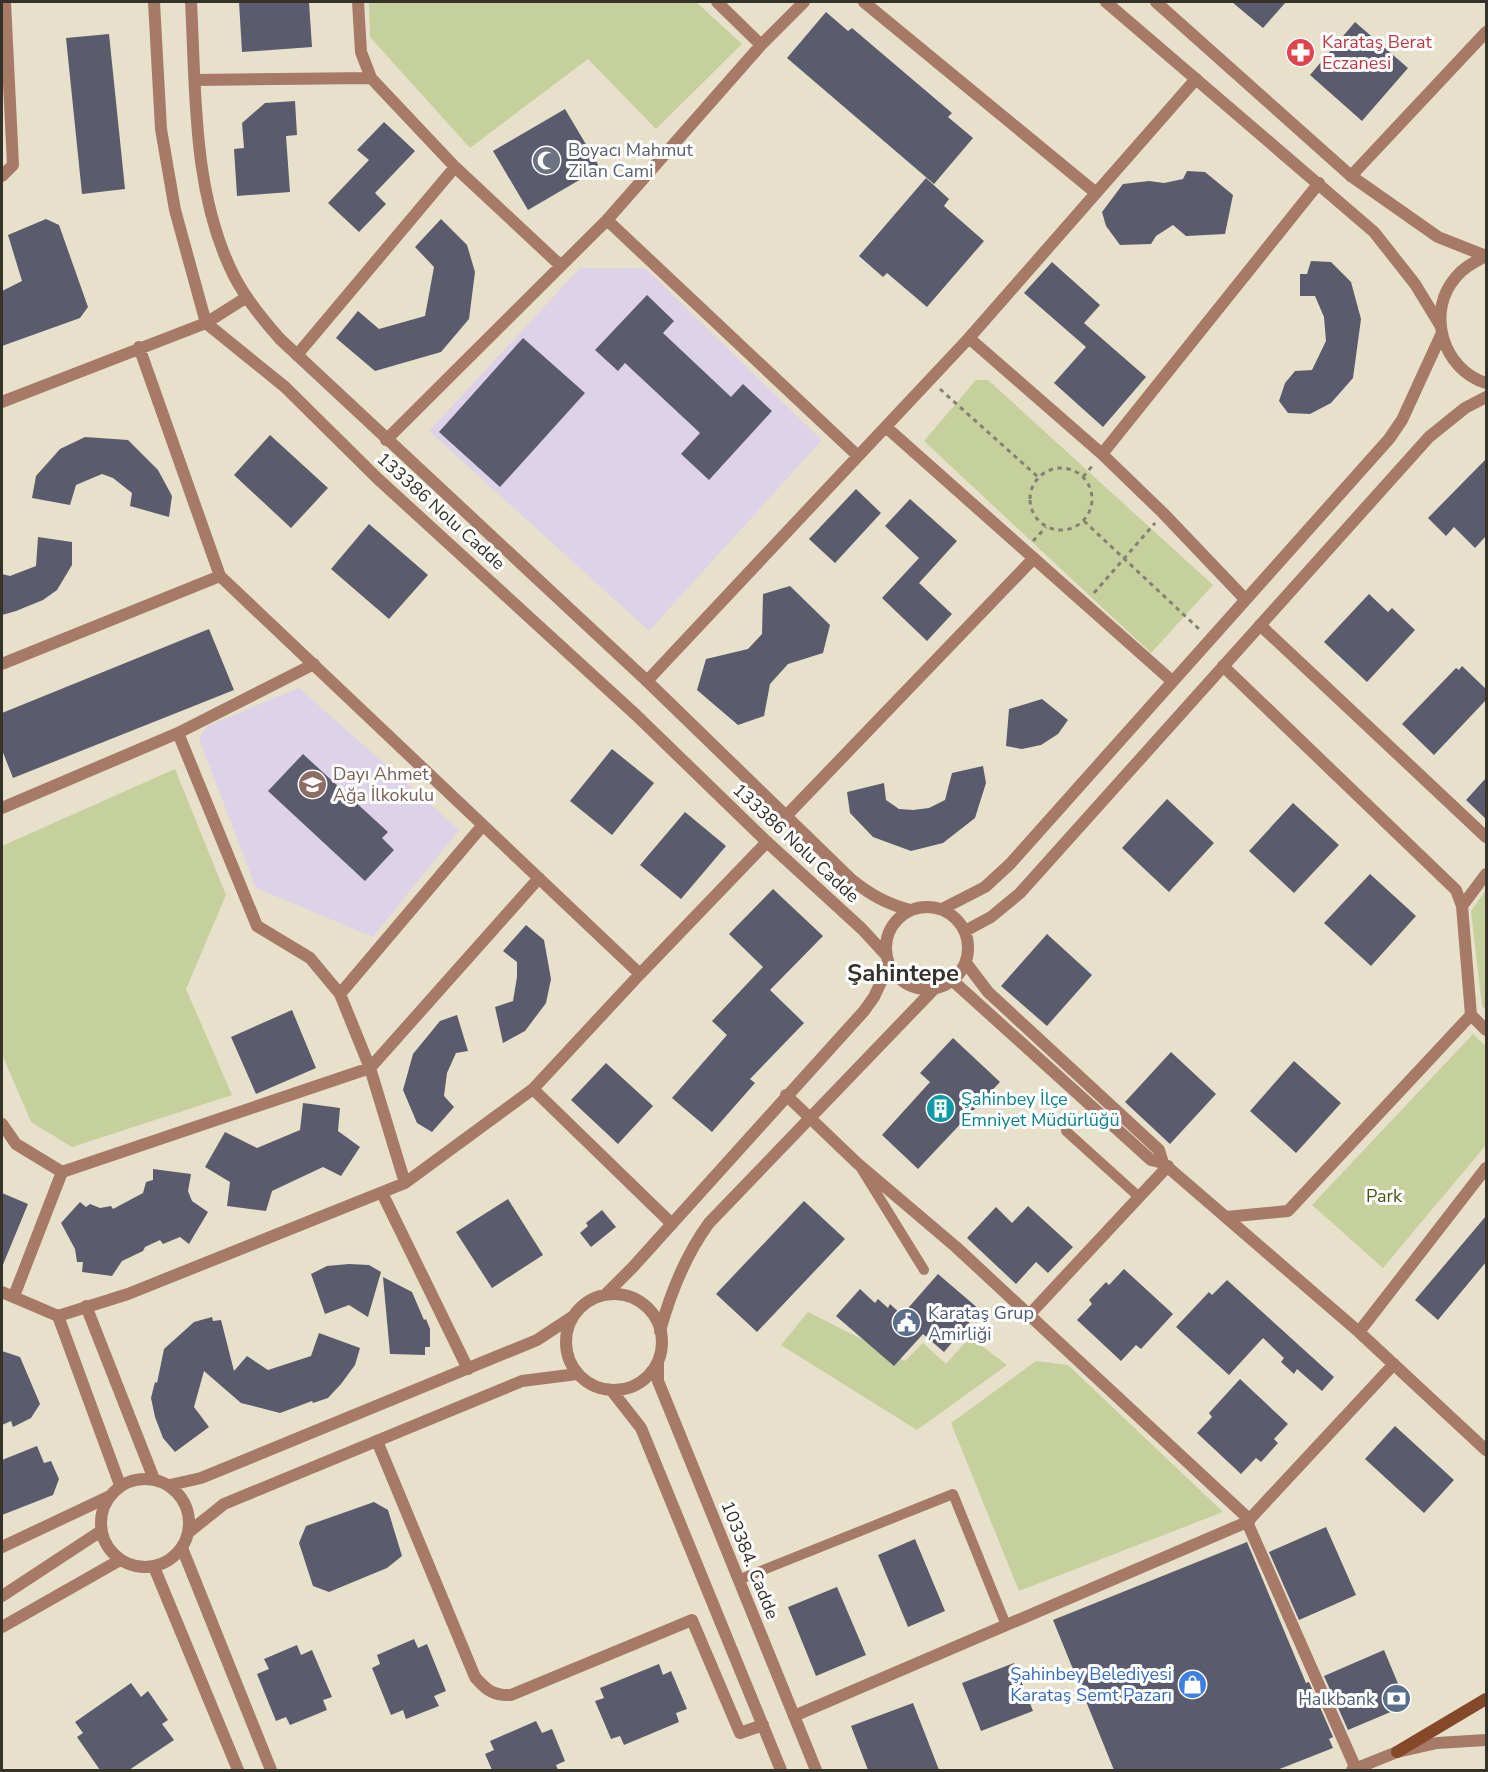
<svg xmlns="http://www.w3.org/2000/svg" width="1488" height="1772" viewBox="0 0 1488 1772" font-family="'Nunito Sans',sans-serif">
<rect width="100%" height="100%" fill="#e7e1cb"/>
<!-- education -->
<path fill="#ddd2e7" d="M580 268H645L822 440 649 631 429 431Z
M299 688 459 830 373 937 256 888 199 739 207 726Z"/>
<!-- green -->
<path fill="#c6d09d" d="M369 2H696L742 44 656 129 588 59 470 148 370 37Z
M976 380H988L1213 585 1151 653 924 441Z
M175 769 226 895 186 989 232 1095 72 1147 31 1122 2 1054V846Z
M1486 890V1010L1482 1006 1471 911Z
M1473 1034 1486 1046V1145L1383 1268 1312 1205Z
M808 1312 905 1361 923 1343 946 1364 970 1337 1007 1365 917 1430 781 1345Z
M1036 1361 1068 1365 1223 1512 1019 1591 951 1423Z"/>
<!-- building -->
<path fill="#5b5b6e" d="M239 2H309L312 47 242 52Z
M1232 2H1286L1263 28Z
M826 12 848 31 852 28 952 113 948 117 973 138 934 184 787 58Z
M1355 22 1408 68 1362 121 1310 75Z
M109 34 125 189 82 194 66 38Z
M295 101 297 135 286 136 290 192 237 196 234 149 244 148 242 123 265 103Z
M565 109 600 168 528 210 493 151Z
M384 122 415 151 375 193 386 204 359 232 328 203 369 160 357 150Z
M1187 171 1205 172 1233 195 1225 234 1186 236 1173 225 1156 236 1151 244 1120 245 1106 226 1102 212 1123 184 1149 181 1164 183 1183 179Z
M926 178 949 199 944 206 984 241 927 307 887 273 883 277 859 256Z
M46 219 59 225 88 307 80 318 2 346V291L22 281 8 235Z
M441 219 467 245 475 272 469 319 441 352 375 371 336 338 358 311 379 329 425 316 434 267 415 247Z
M1311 261 1331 262 1351 282 1361 319 1353 378 1331 403 1310 414 1288 413 1279 401 1285 383 1295 371 1312 370 1326 341 1324 317 1315 296H1300V274H1307Z
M1052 262 1100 305 1084 323 1146 377 1103 427 1054 383 1086 347 1024 293Z
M647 295 674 321 663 333 731 397 743 384 772 411 709 480 681 454 700 433 625 363 618 371 595 350Z
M523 338 585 393 500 487 439 432Z
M270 435 328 488 291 528 234 475Z
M85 437 128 440 158 470 172 496 169 517 130 506 132 493 113 478 102 474 76 485 70 505 32 498 36 476 60 449Z
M1486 459V536L1475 548 1454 527 1446 536 1428 518Z
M856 489 881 513 835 563 809 539Z
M910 499 957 541 919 583 952 614 927 641 882 598 919 558 885 526Z
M369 524 428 575 389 619 331 569Z
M38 537 72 542V565L57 590 43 600 16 611 2 615V574L10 576 36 566Z
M790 586 830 625 823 653 788 664 770 684 764 716 738 725 697 690 706 659 748 649 762 634 763 594Z
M1369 594 1388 612 1392 608 1415 630 1367 682 1324 642Z
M209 629 234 690 13 778 2 750V713Z
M1462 666 1486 689V700L1434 755 1402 724 1456 668 1459 670Z
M1042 699 1068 720 1058 734 1041 745 1022 749 1006 746 1009 709Z
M612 749 654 783 612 835 570 801Z
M303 754 388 832 382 838 394 850 365 881 268 791Z
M983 766 986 783 975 818 943 843 911 851 873 837 850 813 847 792 884 783 886 800 899 809 913 810 929 808 945 800 952 773Z
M1486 778V819L1466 800Z
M1167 799 1214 843 1169 892 1122 848Z
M1293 803 1339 845 1294 893 1249 851Z
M685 812 726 846 681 899 640 865Z
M1370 874 1416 916 1371 966 1324 923Z
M773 889 823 936 770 990 804 1023 750 1079 755 1083 712 1132 672 1098 727 1035 712 1021 763 967 729 934Z
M526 925 544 940 551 979 546 1003 525 1031 503 1043 495 1007 513 1001 517 977V962L503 951Z
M1047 934 1092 975 1047 1026 1001 986Z
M292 1010 316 1068 256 1094 231 1037Z
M457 1015 468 1051 456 1053 447 1073 444 1096 454 1107 432 1132 417 1123 403 1090 413 1054 440 1021Z
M953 1038 1000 1082 918 1169 882 1135 930 1082 920 1073Z
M1171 1052 1216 1094 1170 1144 1125 1102Z
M1294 1061 1341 1103 1296 1153 1250 1111Z
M606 1063 653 1106 618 1144 571 1100Z
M303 1103 340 1108 338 1131 360 1147 341 1176 323 1167 272 1191 266 1211 227 1206 230 1182 205 1167 225 1132 257 1148 300 1130Z
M153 1169 191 1174 188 1191 192 1201 208 1212 189 1244 180 1237 163 1244 160 1240 145 1247 143 1251 122 1261 112 1276 82 1272 83 1262H77L75 1249 61 1223 80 1202 86 1207 90 1204 100 1208 111 1206 113 1209 143 1193 146 1182 153 1180Z
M2 1193 28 1204 2 1267Z
M508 1199 543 1255 492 1288 456 1232Z
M804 1201 845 1239 757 1332 716 1294Z
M1028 1206 1073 1247 1048 1273 1036 1262 1016 1284 967 1238 996 1207 1012 1223Z
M602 1210 616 1227 591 1247 580 1233 588 1226 586 1223Z
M1486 1216V1262L1438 1320 1415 1300Z
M349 1264 369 1265 381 1272 368 1317 349 1305 325 1314 311 1274 327 1266Z
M1124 1269 1173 1314 1141 1349 1136 1345 1121 1361 1077 1320 1092 1304 1089 1300 1106 1282 1109 1285Z
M938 1274 980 1310 944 1352 923 1334 894 1366 836 1316 860 1289 875 1303 878 1299 888 1308 890 1304 902 1315Z
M383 1277 412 1292 424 1320 426 1319 430 1329V1347H425V1355L390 1354Z
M1227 1280 1334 1377 1322 1391 1297 1369 1294 1374 1281 1362 1284 1358 1263 1338 1229 1375 1176 1327 1209 1292 1212 1295Z
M212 1317 213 1321 221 1320 234 1371 247 1356 268 1370 311 1356 319 1333 360 1348 355 1365 341 1384 328 1398 313 1403 312 1401 280 1413 241 1403 204 1371 194 1407 209 1427 175 1452 163 1438 155 1417 151 1398 155 1382 157 1383 164 1349 194 1322Z
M2 1351 20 1357 40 1404 31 1418 13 1427 11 1421 2 1425Z
M1240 1379 1288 1424 1274 1439 1278 1443 1261 1462 1256 1458 1241 1474 1197 1433 1212 1417 1209 1413Z
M1395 1426 1454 1480 1424 1513 1365 1459Z
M37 1446 44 1463 51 1461 59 1479 53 1495 2 1515V1460Z
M374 1502 388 1510 402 1556 387 1568 329 1592 313 1586 299 1543 306 1526Z
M1326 1527 1356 1595 1299 1620 1269 1552Z
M915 1539 945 1611 908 1627 878 1555Z
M1247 1542 1306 1683 1309 1682 1333 1737 1329 1739 1333 1748 1277 1770H1114L1053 1620Z
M837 1587 866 1655 816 1676 788 1607Z
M414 1639 418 1648 427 1644 446 1691 434 1696 439 1706 406 1719 403 1710 391 1715 372 1668 380 1664 377 1655Z
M297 1645 301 1655 312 1650 332 1697 323 1700 327 1710 290 1725 286 1717 276 1721 257 1674 269 1669 264 1659Z
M1384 1650 1407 1705 1348 1730 1324 1676Z
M1014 1663 1033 1711 981 1731 962 1683Z
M659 1664 663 1675 671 1671 687 1709 676 1713 679 1722 624 1745 620 1736 611 1739 595 1701 604 1698 600 1688Z
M131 1683 141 1697 148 1691 168 1720 162 1724 174 1740 129 1770H100L77 1737 83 1733 75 1722Z
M913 1703 939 1770H868L851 1726Z
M536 1721 542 1733 552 1729 565 1761 556 1765 558 1770H492L485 1754 494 1750 490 1741Z"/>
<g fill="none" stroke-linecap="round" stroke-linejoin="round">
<!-- path -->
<path stroke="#858172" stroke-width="3" stroke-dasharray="4.5 4.5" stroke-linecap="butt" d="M940 389 1039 478
M1030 499a31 31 0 1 1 62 0a31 31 0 1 1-62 0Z
M1083 477 1093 465
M1084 521 1199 629
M1033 541 1046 527
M1094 593 1155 523"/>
<!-- service -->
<path stroke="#a67a66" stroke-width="10" d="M1066 1131 1139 1197
M861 1168 924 1270
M738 1580 953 1494 1006 1625"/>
<!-- minor -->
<path stroke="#a67a66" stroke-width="12" d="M358 2 361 52 371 78 455 167 561 266
M717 2 761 45
M864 2 1096 193
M1196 79 969 338 1102 454 1163 513 1245 599
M195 80 371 78
M2 176 13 165 5 2
M1351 176 1486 32
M607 220 858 456
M297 355 455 167
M2 402 206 323
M886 427 1172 681
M386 440 607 220 761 45 804 2
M1102 454 1319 183
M220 576 640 974 767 842
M1260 625 1486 837
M2 664 220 576 139 347
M1223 666 1456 890 1462 906 1471 1015 1486 1030
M647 681 969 338
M178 733 257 926 310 958 340 994 370 1068 405 1183
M2 808 178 733 314 664
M787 815 1034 558
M1462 906 1486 874
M966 963 988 992 1159 1150 1163 1163
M953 981 1151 1160 1163 1163 1359 1332 1486 1450
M340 994 483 825
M533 1089 672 1224
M786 1095 857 1163 956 1247 1250 1520
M2 1124 16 1144 62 1172 370 1068 539 878
M382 1193 468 1369
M1226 1217 1288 1211 1471 1015
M2 1292 58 1316 128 1294 405 1183 533 1089 640 974
M14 1296 62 1172
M1029 1315 1168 1166
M1359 1332 1486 1168
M377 1441 475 1677C486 1690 494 1696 511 1695L692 1620 740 1733 763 1725
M1247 1522 1394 1364
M2 1547 108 1497
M182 1548 271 1770
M154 1567 238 1770
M794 1716 1247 1522 1356 1769"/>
<!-- tertiary -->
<path stroke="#a67a66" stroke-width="12" d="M154 2 161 129 175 210 206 323 285 387 377 478 636 715 767 842 862 929 886 955
M191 2C196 93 192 192 234 276 246 299 263 320 280 339L647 681 852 880C871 895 887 904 910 910
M1106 2 1374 232 1415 284 1440 325
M1156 2 1351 176 1438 237 1486 256
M1486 256C1475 262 1464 267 1456 277 1425 312 1443 370 1486 383
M206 323 247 297
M886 948a41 41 0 1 1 82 0a41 41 0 1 1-82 0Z
M942 909 985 887 1010 864 1389 439 1402 420 1441 335
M965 931 991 917 1020 893 1429 437 1465 408 1486 397
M566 1342a48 48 0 1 1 96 0a48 48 0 1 1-96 0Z
M605 1295 633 1267 864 1011 874 997 889 965
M86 1306 154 1479
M58 1316 120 1485
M660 1331C671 1291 685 1256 709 1223L934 989
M658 1361V1381L816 1770
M612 1391 641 1428 781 1770
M101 1523a44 44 0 1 1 88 0a44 44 0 1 1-88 0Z
M170 1485 201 1478 537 1340 572 1317
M189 1532 224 1504 522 1381 577 1374
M2 1596 101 1531
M2 1627 120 1560
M1352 1770 1397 1752 1437 1743 1486 1740"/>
<!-- secondary -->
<path stroke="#854829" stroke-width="12" d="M1397 1752 1486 1699"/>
</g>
<!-- icons -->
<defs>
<symbol id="pharmacy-disc" viewBox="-11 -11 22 22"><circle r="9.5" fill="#e0444e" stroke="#fff"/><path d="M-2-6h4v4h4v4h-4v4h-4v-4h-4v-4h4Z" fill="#fff"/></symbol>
<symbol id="mosque-disc" viewBox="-11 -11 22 22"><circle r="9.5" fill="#6b7280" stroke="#fff"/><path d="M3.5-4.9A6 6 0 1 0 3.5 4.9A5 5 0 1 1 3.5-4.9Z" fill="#fff"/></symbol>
<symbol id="school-disc" viewBox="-11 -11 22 22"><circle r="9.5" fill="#8d6e63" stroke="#fff"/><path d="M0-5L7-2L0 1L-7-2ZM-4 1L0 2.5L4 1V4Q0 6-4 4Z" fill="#fff"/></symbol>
<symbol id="building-disc" viewBox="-11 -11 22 22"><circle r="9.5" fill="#0f9aa8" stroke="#fff"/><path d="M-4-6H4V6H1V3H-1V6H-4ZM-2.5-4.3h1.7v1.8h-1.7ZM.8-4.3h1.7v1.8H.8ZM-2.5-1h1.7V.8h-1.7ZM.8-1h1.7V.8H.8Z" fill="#fff"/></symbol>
<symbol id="civic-disc" viewBox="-11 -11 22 22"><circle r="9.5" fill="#5c6f8a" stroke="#fff"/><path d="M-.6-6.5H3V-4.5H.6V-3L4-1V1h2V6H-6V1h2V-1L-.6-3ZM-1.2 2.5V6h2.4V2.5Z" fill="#fff"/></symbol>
<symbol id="shop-disc" viewBox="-11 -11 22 22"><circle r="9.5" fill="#3f7fe0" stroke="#fff"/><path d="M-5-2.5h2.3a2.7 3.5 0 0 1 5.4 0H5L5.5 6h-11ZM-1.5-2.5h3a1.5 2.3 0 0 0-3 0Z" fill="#fff"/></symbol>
<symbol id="bank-disc" viewBox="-11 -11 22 22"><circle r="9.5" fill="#5c6f8a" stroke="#fff"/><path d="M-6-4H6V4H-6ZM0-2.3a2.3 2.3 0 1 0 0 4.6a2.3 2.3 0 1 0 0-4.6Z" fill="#fff"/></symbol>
</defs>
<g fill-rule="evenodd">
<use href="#pharmacy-disc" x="1284" y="36" width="33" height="33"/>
<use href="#mosque-disc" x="530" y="144" width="33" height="33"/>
<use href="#school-disc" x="296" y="768" width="33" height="33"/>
<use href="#building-disc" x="924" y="1092" width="33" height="33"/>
<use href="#civic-disc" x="890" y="1306" width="33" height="33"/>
<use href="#shop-disc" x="1176" y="1668" width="33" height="33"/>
<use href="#bank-disc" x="1380" y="1682" width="33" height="33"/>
</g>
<g text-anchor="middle" stroke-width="6" stroke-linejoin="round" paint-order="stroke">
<!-- health labels -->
<g font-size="18" fill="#be3a42" stroke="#fff" text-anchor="start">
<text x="1322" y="48">Karataş Berat<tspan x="1322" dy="21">Eczanesi</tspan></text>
</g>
<!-- worship labels -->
<g font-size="18" fill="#5b616d" stroke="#fff" text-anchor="start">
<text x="568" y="156">Boyacı Mahmut<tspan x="568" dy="21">Zilan Cami</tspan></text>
</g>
<!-- street labels -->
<g font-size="18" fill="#343229" stroke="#fff">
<text transform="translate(441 511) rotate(42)" y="6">133386 Nolu Cadde</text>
<text transform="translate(796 843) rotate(43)" y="6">133386 Nolu Cadde</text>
<text transform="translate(750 1560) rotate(68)" y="6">103384. Cadde</text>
</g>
<!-- education labels -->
<g font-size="18" fill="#785e54" stroke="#fff" text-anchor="start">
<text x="333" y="780">Dayı Ahmet<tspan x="333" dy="21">Ağa İlkokulu</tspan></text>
</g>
<!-- culture labels -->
<g font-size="18" fill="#0d838f" stroke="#fff" text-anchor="start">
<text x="961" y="1105">Şahinbey İlçe<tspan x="961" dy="21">Emniyet Müdürlüğü</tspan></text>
</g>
<!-- park labels -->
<g font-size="18" fill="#4b5311" stroke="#fff">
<text x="1384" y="1202">Park</text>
</g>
<!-- service labels -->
<g font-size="18" fill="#4e5e75" stroke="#fff" text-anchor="start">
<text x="928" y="1319">Karataş Grup<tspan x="928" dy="21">Amirliği</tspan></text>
<text x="1375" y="1705" text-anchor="end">Halkbank</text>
</g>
<!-- shop labels -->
<g font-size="18" fill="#366cbe" stroke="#fff" text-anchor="end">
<text x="1172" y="1680">Şahinbey Belediyesi<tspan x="1172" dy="21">Karataş Semt Pazarı</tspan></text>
</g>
<!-- district labels -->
<g font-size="24" font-weight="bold" fill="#343229" stroke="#fff">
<text x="903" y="981">Şahintepe</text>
</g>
</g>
<!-- border -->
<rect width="1488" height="1772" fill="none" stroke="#343229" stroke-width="6"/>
</svg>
